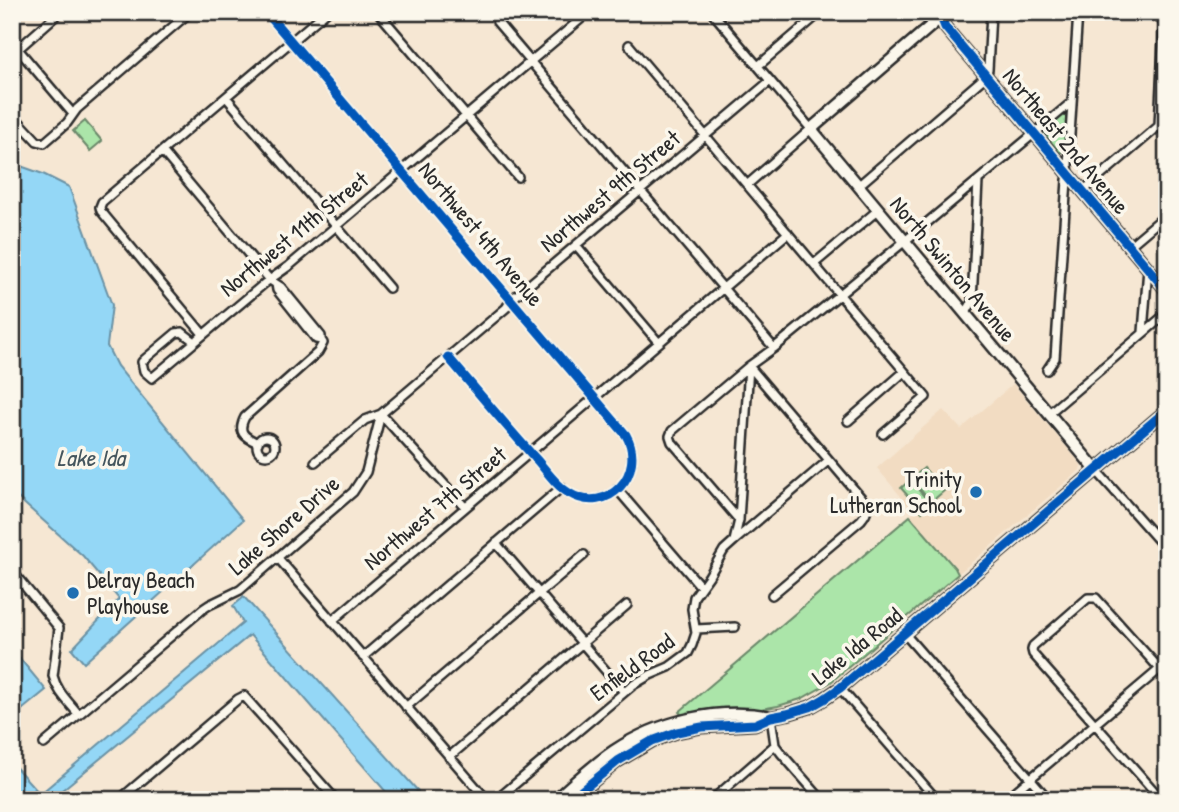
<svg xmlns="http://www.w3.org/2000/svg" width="1179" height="812" viewBox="0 0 1179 812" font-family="'Patrick Hand',sans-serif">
<rect width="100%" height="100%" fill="#f6e7d3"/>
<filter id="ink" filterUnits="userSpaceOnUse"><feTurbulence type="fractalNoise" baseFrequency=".0143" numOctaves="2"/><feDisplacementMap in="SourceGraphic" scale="14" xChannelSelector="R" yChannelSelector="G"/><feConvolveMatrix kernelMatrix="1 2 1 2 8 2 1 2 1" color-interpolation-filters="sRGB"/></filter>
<g filter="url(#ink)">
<!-- built -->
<path fill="#f2dcc2" d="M1013 384 1078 461 1081 465 1080 470 959 573 956 567 911 516 914 512 877 468 943 410 961 429Z"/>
<!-- green -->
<path fill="#abe5a9" stroke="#6b886a" stroke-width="2" d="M1064 113 1068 115 1065 149 1060 153 1043 132 1044 129Z
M85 121 102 141 90 151 73 131Z
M924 468 944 491 931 502 911 479Z
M910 480 931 504 922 512 901 488Z
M910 516 955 568 958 574 831 682 801 699 778 706 761 709 719 710 682 715 679 712Z"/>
<!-- water -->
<path fill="#94d7f6" stroke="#6a92a5" stroke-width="2" d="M12 163 43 174 69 187 112 305 107 346 117 366 243 520 84 663 72 649 119 599 83 556 18 498 12 496Z
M244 597 418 791 402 800H393L250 635 50 800H12V763L40 794 243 623 233 606Z
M12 649 46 690 12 718Z"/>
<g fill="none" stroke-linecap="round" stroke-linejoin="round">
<defs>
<path id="street" d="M266 12 626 435C647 472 608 517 569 493 556 486 546 470 536 459 506 426 477 391 448 357
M378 12 518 177
M712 12 811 129 747 185
M1157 12 1166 28
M497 22 774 348
M12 42 73 114
M629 45 926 397 883 434
M18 49 60 12
M758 66 821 12
M226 97 389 288
M12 114 37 141 44 143 67 123 77 109 190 12
M1159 125 1164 24
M162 151 270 280 281 287 321 336V340
M858 186 986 76 988 70 991 12
M1083 191 1167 119
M576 245 659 343
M1130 247 1134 242 1167 214
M814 264 878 210
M276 284 277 290 316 339 321 340
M966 313 972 302 978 181
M1143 332 1148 268
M203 334 101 211 100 207 102 202 326 12
M195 342 182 332 176 333 145 359 142 362 144 371 152 378 265 283 289 266 589 12
M749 366 863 500C869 508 867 513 861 520L772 595
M1047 370 1055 358 1067 180 1069 174 1068 165 1078 12
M381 414 465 507
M1048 414 1167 313
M848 421 904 372
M257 446a9 9 0 1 1 18 0a9 9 0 1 1-18 0Z
M258 443C244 437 237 432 245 417L318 352 323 343 321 340
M315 462 365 420 381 414 506 308 511 300 770 81
M1096 470 1167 550
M617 489 701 587
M739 520 672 442 670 436 672 431 749 366 774 348 905 241 1072 102
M734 541 829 460
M496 543 624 692
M278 558 487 800
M12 571 59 628 53 676C57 692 69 702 79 715
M332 621 788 233
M696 629 735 627
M904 633 1049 800
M363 657 562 487
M840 688 937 800
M406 707 584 555
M771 717 775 745 781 753 822 800
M44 744 203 609 209 605 240 590 353 492 366 472 381 414
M449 757 627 605
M119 800 238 699 244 696 336 800
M496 800 633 685 650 675 669 667 688 653 692 645 696 633 692 609 694 597 709 576 724 550 734 541 739 520 749 366
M712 800 775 745
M1005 800 1167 663
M1162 800 1033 654 1032 650 1033 646 1088 598H1096L1167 677"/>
<path id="secondary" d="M945 12 943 22 945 27 1167 291
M947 12 811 129 1096 470
M555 800C574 783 593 765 614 751 659 721 718 707 771 717
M570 800 618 761 652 741 677 732 702 727 755 724 771 717 787 714 810 707 824 699 840 688 1167 410"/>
</defs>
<!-- street casing -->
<use href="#street" stroke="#2b2b2b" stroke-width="12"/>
<!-- secondary casing -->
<use href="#secondary" stroke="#2b2b2b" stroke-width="15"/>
<!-- street -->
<use href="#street" stroke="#fbf7ec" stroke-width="7"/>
<!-- secondary -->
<use href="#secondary" stroke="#fbf7ec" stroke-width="10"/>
<defs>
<path id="cycleway" d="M266 12 626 435C647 472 608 517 569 493 556 486 546 470 536 459 506 426 477 391 448 357
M945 12 943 22 945 27 1167 291
M570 800 618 761 652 741 677 732 702 727 755 724 771 717 787 714 810 707 824 699 840 688 1167 410"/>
</defs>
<!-- cycleway casing -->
<use href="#cycleway" stroke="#fbf7ec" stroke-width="13"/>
<!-- cycleway -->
<use href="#cycleway" stroke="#0057b8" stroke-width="9"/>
</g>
</g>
<!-- markers -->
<g fill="#1f6fb2" stroke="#fbf7ec" stroke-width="2.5">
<circle cx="976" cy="492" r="7"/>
<circle cx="73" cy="593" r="7"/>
</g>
<g text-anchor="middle" stroke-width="7" stroke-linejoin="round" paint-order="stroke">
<!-- street labels -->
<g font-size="23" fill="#2b2b2b" stroke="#fbf7ec">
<text transform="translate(1066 141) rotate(50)" y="8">Northeast 2nd Avenue</text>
<text transform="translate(610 191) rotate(-40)" y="8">Northwest 9th Street</text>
<text transform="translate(294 234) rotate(-39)" y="8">Northwest 11th Street</text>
<text transform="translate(481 234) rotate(50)" y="8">Northwest 4th Avenue</text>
<text transform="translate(953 269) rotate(50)" y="8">North Swinton Avenue</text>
<text transform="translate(435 508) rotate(-40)" y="8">Northwest 7th Street</text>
<text transform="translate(284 525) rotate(-41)" y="8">Lake Shore Drive</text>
<text transform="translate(857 646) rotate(-39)" y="8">Lake Ida Road</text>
<text transform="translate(632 667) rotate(-36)" y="8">Enfield Road</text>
</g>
<!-- poi labels -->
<g font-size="23" fill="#2b2b2b" stroke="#fbf7ec" text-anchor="end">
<text x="962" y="487">Trinity<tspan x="962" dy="26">Lutheran School</tspan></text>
<text x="87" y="588" text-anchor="start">Delray Beach<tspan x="87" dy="26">Playhouse</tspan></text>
</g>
<!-- water labels -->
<g font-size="24" font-style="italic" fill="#45565e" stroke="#fbf7ec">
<text x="91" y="466">Lake Ida</text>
</g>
</g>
<!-- margin -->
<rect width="1179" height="812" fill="none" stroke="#fbf7ec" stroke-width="42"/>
<rect x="21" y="21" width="1137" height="770" fill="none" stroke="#2b2b2b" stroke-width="2.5" filter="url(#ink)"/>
</svg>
